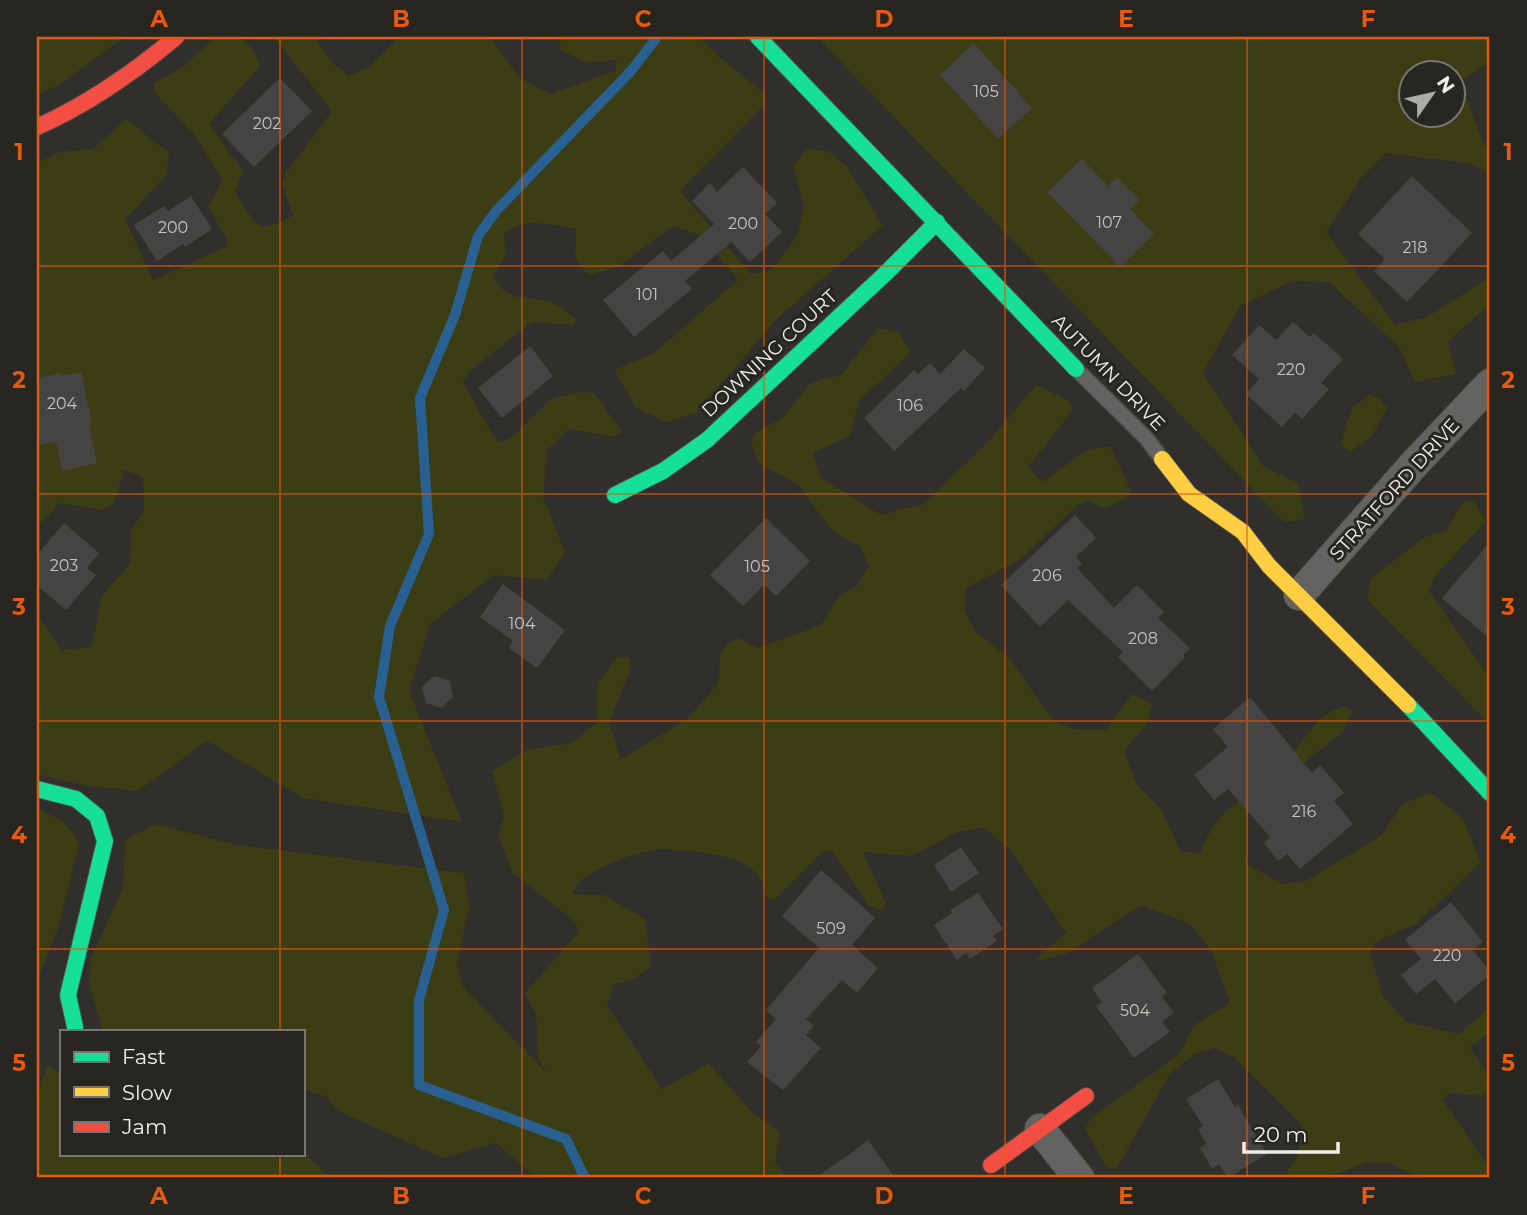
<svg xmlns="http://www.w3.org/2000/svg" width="1527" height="1215" viewBox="0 0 1527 1215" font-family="Montserrat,sans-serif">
<rect width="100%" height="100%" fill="#312f2c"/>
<!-- green -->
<path fill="#3b3d14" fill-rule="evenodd" d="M37 37H124L58 86 37 94Z
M215 37C244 37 250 39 260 66L209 124 243 171 235 192 253 220 263 227 284 221 293 215 282 184 286 173 332 111 274 37H314L332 63 349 76 369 67 399 37H489L520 78 550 94 615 71 617 60 585 62 561 50 559 37H699L719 57 764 93 765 104 680 191 751 274 772 270 797 236 804 206 793 166 806 149 828 151 846 166 883 225 778 318 696 413 666 422 636 408 614 370 653 354 738 280 702 236 673 226 619 266 589 275 575 259 576 229C553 225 522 216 504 234L506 256 493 275C507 308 533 292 559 306 565 309 571 316 576 320L574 325 532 322 470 371 463 382 492 434 500 442 511 438 551 399 583 391 595 394 622 432 613 437 569 429 547 450 543 497 565 552 547 580 494 575 430 624 409 691 462 822 303 798 207 741 138 791 82 785 37 774V615L62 650 92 647 101 597 130 564 131 529 144 512 143 477 124 470 114 503 102 510 59 503 45 520 37 524V163L59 152 93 149 126 119 169 153 166 176 125 219 153 280 228 246 225 236 208 207 223 180 194 134 155 93 154 83 182 68Z
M817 37H1490V61L1459 82 1490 158V175L1473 164 1386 153 1361 178 1326 232 1395 325 1429 316 1485 280 1490 284V304L1448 341 1456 374 1415 382 1399 347 1329 282 1293 281 1240 306 1203 373 1263 466 1298 483 1305 519 1284 522ZM1412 74H1454V116H1412Z
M878 328 899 333 911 352 859 401 850 436 813 453 821 478 881 515 923 504 986 444 1036 385 1068 400 1073 410 1028 467 1042 482 1089 449 1110 446 1130 488 1126 499 1105 508 1086 501 1076 506 1021 559 966 588 964 610 975 631 1010 659 1053 721 1076 730H1106L1132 694 1152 704 1146 725 1124 751 1136 784 1161 809 1181 852 1200 853C1207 835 1220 813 1238 802 1246 796 1259 795 1266 788 1286 766 1314 714 1343 706L1352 711 1343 732 1248 807 1247 864 1283 884 1304 882 1381 836 1403 803 1431 793 1464 819 1480 863 1416 924 1375 942 1370 953 1383 996 1407 1022 1459 1034 1490 1007V1031L1470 1048C1480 1064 1497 1079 1482 1096L1450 1093 1442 1099 1490 1169V1178H1421L1389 1163 1367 1162 1324 1178H1283L1298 1157 1303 1126 1234 1057 1215 1048 1194 1054 1170 1074 1116 1170 1106 1166 1085 1129 1090 1119 1180 1053 1194 1025 1230 1003 1211 950 1190 924 1141 905 1066 954 1034 961 1066 933 1011 850 983 827 958 832 912 856 863 852 885 901 884 911 869 906 832 851 822 852 774 900 765 896C765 859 716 854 688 851 679 851 670 849 661 849 636 852 581 869 572 894L604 895 645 919 651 965 635 979 614 984 607 1005 662 1089 709 1063 751 1111 780 1132 775 1163 787 1178H536L496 1143 443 1158 338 1111 327 1097 303 1089V1031L102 1030 89 983 91 958 123 888 125 840 155 824 237 845 464 873 469 908 457 964 463 987 548 1074 538 1059 536 1015 525 993 579 932 574 921 513 873 498 836 504 817 492 771 529 749 571 743 596 724 598 683 618 656 629 658 630 670 609 724 621 759 686 720 718 684 721 652 729 643 738 638 758 648 821 625 838 598 857 585 869 567 861 547 832 531 799 485 759 463 751 442 755 433 784 417 810 383 842 374Z
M1369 395 1380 399 1387 408 1372 436 1350 452 1341 444 1352 408Z
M1473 501 1486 521 1435 576 1429 591 1485 671 1490 673V724L1368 601 1370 579 1425 537 1446 531 1462 503Z
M37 810C55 814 74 828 79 846L57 931 37 981Z
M47 1065 61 1074V1154L303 1153 332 1178H37V1099Z"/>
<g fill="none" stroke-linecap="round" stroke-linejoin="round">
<!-- stream -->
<path stroke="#286091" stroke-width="10" d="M585 1178 566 1139 419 1085V1000L444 910 379 697 390 626 429 534 420 398 455 315 478 236 496 211 631 71 657 37"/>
</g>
<!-- building -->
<path fill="#464442" d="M974 43 1032 108 998 139 940 75Z
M280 78 312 111 254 167 222 134Z
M1082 159 1108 186 1117 177 1139 200 1130 209 1154 234 1120 267 1047 192Z
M743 167 777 203 765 214 782 232 750 262 731 242 685 281 692 289 634 337 603 300 663 251 671 261 714 224 692 201 710 183 717 192Z
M1412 176 1472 233 1407 302 1374 271 1385 259 1358 234Z
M191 196 212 229 185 247 183 244 157 261 134 225 164 206 168 211Z
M1293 322 1310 337 1314 333 1343 359 1321 383 1329 389 1302 419 1295 412 1282 427 1246 394 1259 379 1232 355 1259 325 1276 340Z
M530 346 553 376 502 418 478 388Z
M964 349 985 368 964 391 961 388 894 451 864 418 914 370 918 374 930 363 940 374Z
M81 372 92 424 89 425 97 463 62 471 56 442 37 446V378L60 373 61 376Z
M1075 515 1096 538 1076 557 1082 564 1077 568 1114 608 1137 585 1164 612 1158 618 1190 648 1183 655 1185 657 1152 691 1118 657 1123 652 1068 600 1040 627 1001 585Z
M766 518 810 561 776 596 764 585 743 606 710 575Z
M64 523 99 553 87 568 96 575 66 610 37 585V555Z
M1490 542V639L1442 598Z
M503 584 565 630 537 668 509 648 513 641 480 617Z
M434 676 450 681 453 697 441 708 426 703 422 687Z
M1250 697 1312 773 1320 765 1344 793 1334 801 1353 824 1300 869 1287 854 1278 861 1264 843 1270 837 1228 789 1214 800 1194 775 1228 747 1213 729Z
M961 847 979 873 951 892 934 865Z
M821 870 875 918 852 945 878 968 857 993 842 980 806 1019 814 1026 806 1035 821 1048 783 1090 747 1062 761 1046 756 1042 776 1019 766 1010 819 948 782 916Z
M978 893 1003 929 993 936 997 941 970 959 966 953 957 960 934 925 952 913 950 910Z
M1451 902 1483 942 1473 950 1490 971V975L1455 1003 1435 979 1416 994 1401 975 1421 959 1405 940Z
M1138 954 1167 993 1162 997 1174 1013 1162 1022 1170 1032 1134 1058 1096 1006 1102 1002 1092 988Z
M1218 1079 1235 1107 1238 1105 1267 1154 1228 1178 1219 1164 1212 1169 1200 1148 1206 1144 1198 1129 1203 1126 1186 1099Z
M868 1140 895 1178H815L851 1153Z"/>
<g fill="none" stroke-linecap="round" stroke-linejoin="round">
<defs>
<path id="lane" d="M1077 370 1146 438 1162 459"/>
<path id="street" d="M1299 595 1416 462 1490 384
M1040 1129 1079 1178"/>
<path id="fast" d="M758 37 1076 369
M615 495 663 471 707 440 885 274 937 222
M1408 705 1490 793
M37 789 76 799 97 816 105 841 68 995 75 1027"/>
<path id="slow" d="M1162 459 1189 494 1243 532 1269 566 1408 705"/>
<path id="jam" d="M37 127C89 104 133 73 176 37
M991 1165 1086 1096"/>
</defs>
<!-- lane casing -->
<use href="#lane" stroke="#4b4a48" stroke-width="17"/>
<!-- street casing -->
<use href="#street" stroke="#4b4a48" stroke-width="32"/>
<!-- fast casing -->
<use href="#fast" stroke="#4b4a48" stroke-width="18"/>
<!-- slow casing -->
<use href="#slow" stroke="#4b4a48" stroke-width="18"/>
<!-- jam casing -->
<use href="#jam" stroke="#4b4a48" stroke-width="18"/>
<!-- lane -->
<use href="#lane" stroke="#636362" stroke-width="14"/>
<!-- street -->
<use href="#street" stroke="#636362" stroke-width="30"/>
<!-- fast -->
<use href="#fast" stroke="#16e098" stroke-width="16"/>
<!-- slow -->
<use href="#slow" stroke="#ffcf43" stroke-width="16"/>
<!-- jam -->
<use href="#jam" stroke="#f24e42" stroke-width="16"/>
</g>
<!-- grid -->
<path fill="none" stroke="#e8590c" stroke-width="2" stroke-opacity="0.55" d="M280 37V1031M522 37V1178M764 37V1178M1005 37V1178M1247 37V1178M37 266H1490M37 494H1490M37 721H1490M37 949H1490M280 1154V1178"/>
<g text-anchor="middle" stroke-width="6" stroke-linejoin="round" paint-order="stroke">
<!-- number labels -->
<g font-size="16" fill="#c5c4c1">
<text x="986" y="97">105</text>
<text x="267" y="129">202</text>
<text x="1109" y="228">107</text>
<text x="743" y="229">200</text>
<text x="173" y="233">200</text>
<text x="1415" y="253">218</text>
<text x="647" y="300">101</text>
<text x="1291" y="375">220</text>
<text x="62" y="409">204</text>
<text x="910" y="411">106</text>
<text x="64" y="571">203</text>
<text x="757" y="572">105</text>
<text x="1047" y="581">206</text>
<text x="522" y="629">104</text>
<text x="1143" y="644">208</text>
<text x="1304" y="817">216</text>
<text x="831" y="934">509</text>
<text x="1447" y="961">220</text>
<text x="1135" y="1016">504</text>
</g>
<!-- street labels -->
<g font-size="19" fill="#efeeeb" stroke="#282621">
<text transform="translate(769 353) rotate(-43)" y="7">DOWNING COURT</text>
<text transform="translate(1109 372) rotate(46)" y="7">AUTUMN DRIVE</text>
<text transform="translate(1394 489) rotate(-48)" y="7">STRATFORD DRIVE</text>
</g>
</g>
<!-- border -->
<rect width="1527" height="1215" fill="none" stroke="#282621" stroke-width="77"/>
<!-- legend -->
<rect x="60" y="1030" width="245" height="126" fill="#282621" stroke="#787672" stroke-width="2"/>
<rect x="74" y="1052" width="35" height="10" fill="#16e098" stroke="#787672" stroke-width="2"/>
<text x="122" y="1064" font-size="21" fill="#efeeeb">Fast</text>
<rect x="74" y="1087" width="35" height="10" fill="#ffcf43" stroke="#787672" stroke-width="2"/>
<text x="122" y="1100" font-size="21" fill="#efeeeb">Slow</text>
<rect x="74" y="1122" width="35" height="10" fill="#f24e42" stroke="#787672" stroke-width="2"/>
<text x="122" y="1134" font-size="21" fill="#efeeeb">Jam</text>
<!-- north arrow -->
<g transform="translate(1432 94) rotate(56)"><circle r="33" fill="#282621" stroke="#787672" stroke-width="2"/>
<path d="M0-5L12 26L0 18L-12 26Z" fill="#acaba8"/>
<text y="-10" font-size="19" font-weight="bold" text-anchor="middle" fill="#efeeeb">N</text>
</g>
<!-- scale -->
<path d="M1244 1142v10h94v-10" fill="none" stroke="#efeeeb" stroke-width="3.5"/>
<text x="1254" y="1142" font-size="21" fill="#efeeeb" stroke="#282621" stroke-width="5" paint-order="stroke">20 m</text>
<rect x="38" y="38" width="1450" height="1138" fill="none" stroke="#e8590c" stroke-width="2.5"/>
<g font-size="23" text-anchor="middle" font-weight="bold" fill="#e8590c">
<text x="159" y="27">A</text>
<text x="401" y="27">B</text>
<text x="643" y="27">C</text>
<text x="884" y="27">D</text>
<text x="1126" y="27">E</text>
<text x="1368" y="27">F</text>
<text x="19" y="160">1</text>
<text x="1508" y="160">1</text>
<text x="19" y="388">2</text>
<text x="1508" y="388">2</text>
<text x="19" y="615">3</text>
<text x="1508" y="615">3</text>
<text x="19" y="843">4</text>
<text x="1508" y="843">4</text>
<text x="19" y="1071">5</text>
<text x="1508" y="1071">5</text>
<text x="159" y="1204">A</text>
<text x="401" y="1204">B</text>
<text x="643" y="1204">C</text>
<text x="884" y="1204">D</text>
<text x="1126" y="1204">E</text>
<text x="1368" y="1204">F</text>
</g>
</svg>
